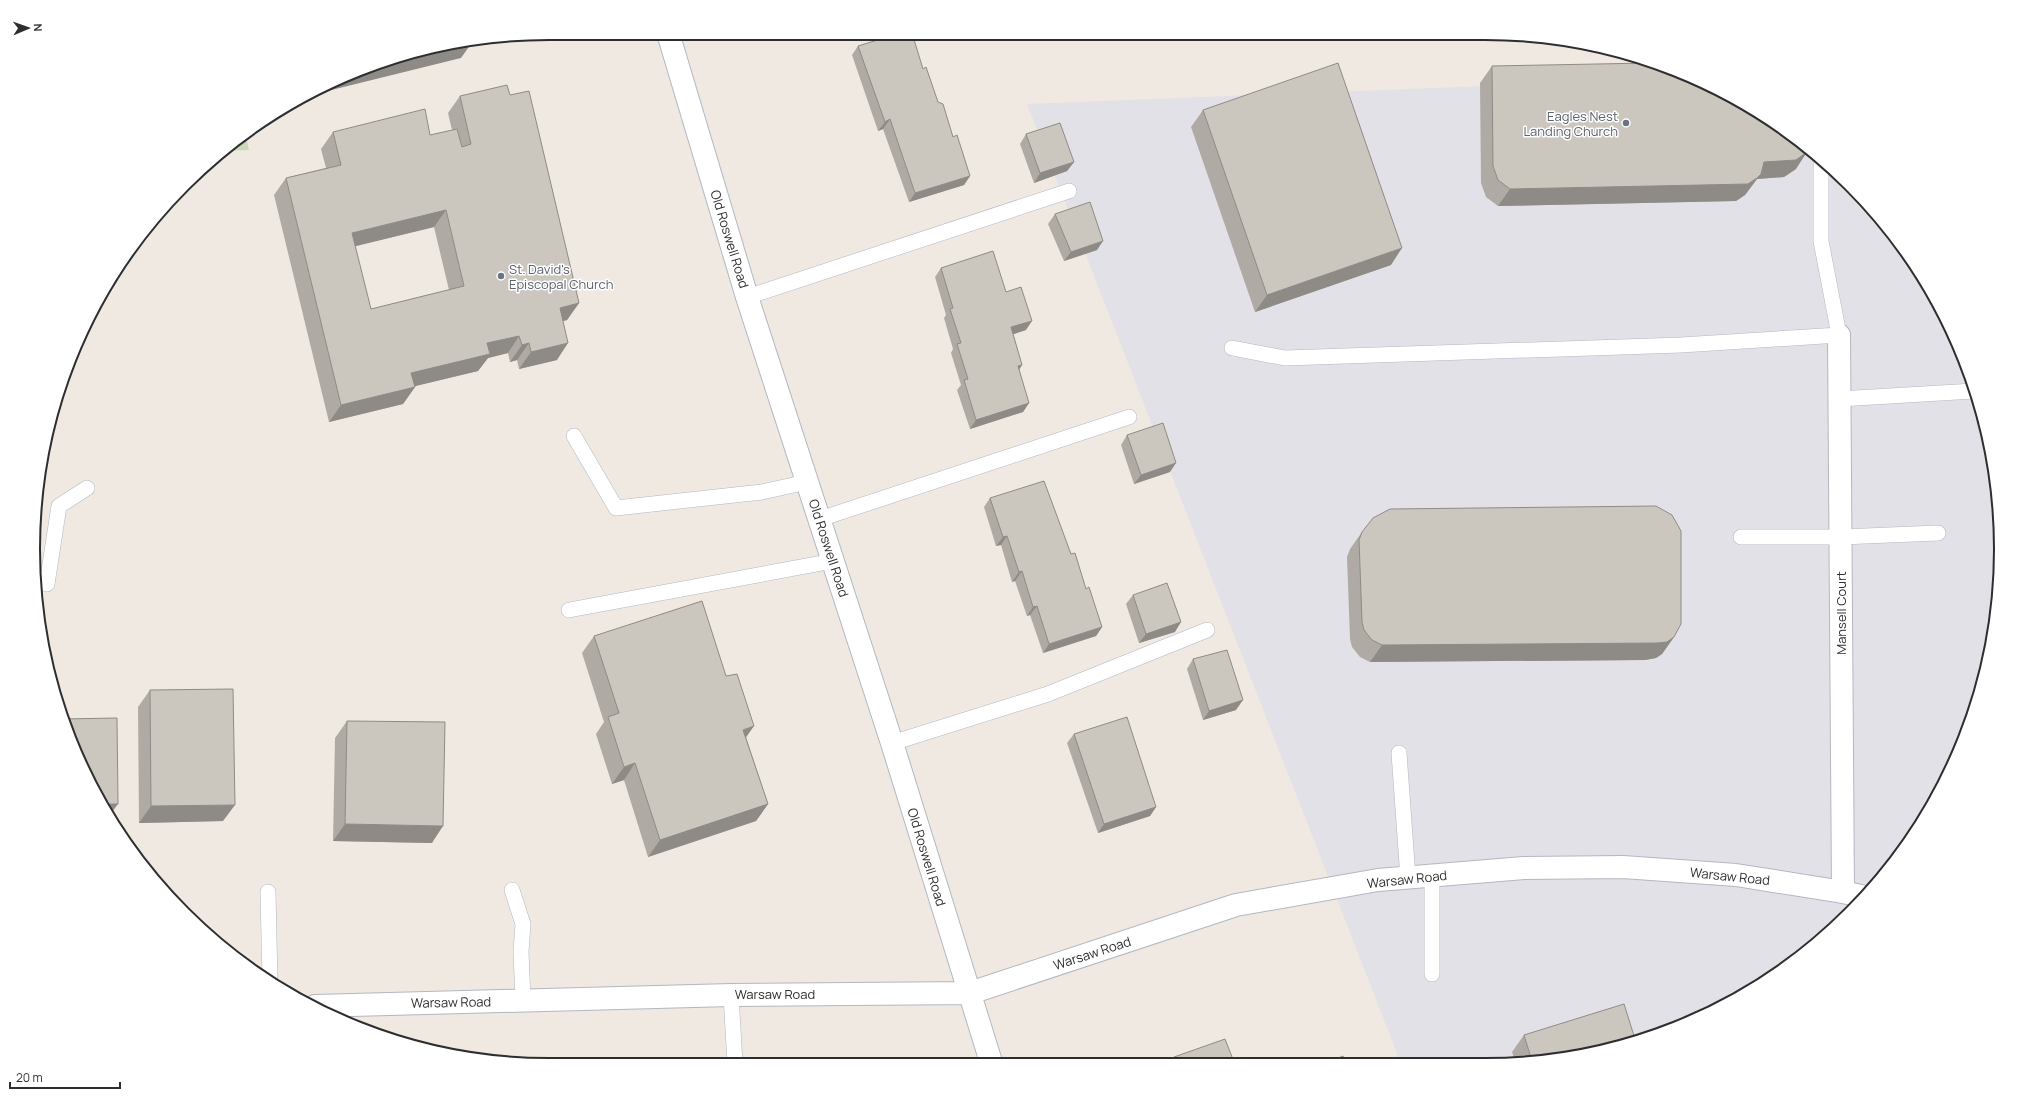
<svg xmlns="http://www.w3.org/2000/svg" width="2034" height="1098" viewBox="0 0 2034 1098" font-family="Manrope,sans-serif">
<rect width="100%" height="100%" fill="#efe9e1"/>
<!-- industrial -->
<path fill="#e3e1e8" d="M1686 78 1743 102 1825 161 1894 235 1948 321 1983 415 2000 515 1997 616 1974 715 1932 807 1873 889 1772 978 1682 1026 1552 1061H1400L1027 104Z"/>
<!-- cemetery -->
<path fill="#c8d9b8" d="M245 133 249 150 223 151Z"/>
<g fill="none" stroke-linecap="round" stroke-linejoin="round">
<defs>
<path id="service" d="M747 297 1069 191
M1232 348 1285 358 1681 345 1839 335 1821 241V158
M1839 399 1974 391
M574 436 616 508 762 492 807 482
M820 519 1129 417
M1741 537H1841L1938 533
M47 584 59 506 87 488
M569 610 833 561
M892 743 1048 694 1207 630
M1399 753 1408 878
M512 890 523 924 521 952 523 1000
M268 892 270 982
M1432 974V876
M731 995 735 1063"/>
<path id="minor" d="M1839 335 1843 892"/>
<path id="tertiary" d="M668 33 747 297 892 743 991 1062
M315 1006 731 995 970 993 1236 905 1378 880 1524 868 1623 867 1736 875 1843 892 1865 897"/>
</defs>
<!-- service casing -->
<use href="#service" stroke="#b4b7c1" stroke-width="16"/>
<!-- minor casing -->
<use href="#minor" stroke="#b4b7c1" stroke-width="24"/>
<!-- tertiary casing -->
<use href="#tertiary" stroke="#b4b7c1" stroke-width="24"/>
<!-- service -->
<use href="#service" stroke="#fff" stroke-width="15"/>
<!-- minor -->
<use href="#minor" stroke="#fff" stroke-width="22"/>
<!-- tertiary -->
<use href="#tertiary" stroke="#fff" stroke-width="22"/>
</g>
<!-- wall -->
<path fill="#afaba4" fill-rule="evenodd" d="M858 46 923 69 970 176 964 185 909 202 883 129 878 131 852 55Z
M1492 66 1796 169 1784 177 1757 179 1745 195 1736 201 1498 206 1486 197 1481 183 1480 83Z
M510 95 579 303 567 320 563 321 557 360 519 369 517 360 510 362 508 353 488 358 478 371 415 386V387L403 404 329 422 274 195 286 178 326 168 321 149 333 132 430 135 452 130 448 113 460 96ZM434 227 449 290 371 309 355 246Z
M1203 110 1391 265 1255 312 1191 127Z
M1026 134 1074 162 1067 171 1034 183 1020 144Z
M1055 214 1097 250 1064 261 1048 224Z
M941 268 1006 292 1026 330 1013 334 1022 365 1019 370 1029 403 1023 412 970 429 957 390 961 385 951 353 953 349 944 318 946 315 935 277Z
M1127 435 1170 472 1134 484 1121 445Z
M990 498 1071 554 1102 627 1096 636 1043 653 1030 615 1027 616 1015 581 1012 582 1001 545 996 546 984 507Z
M1362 532 1674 637 1662 654 1656 658 1645 660 1370 662 1360 657 1352 647 1350 639 1347 557 1350 549Z
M1133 595 1175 632 1139 643 1126 604Z
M594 636 746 737 768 804 756 821 648 857 624 780 612 784 596 734 604 722 582 653Z
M1193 659 1236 710 1203 720 1187 669Z
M150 690 223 821 139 823 138 707Z
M347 721 432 843 333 841 335 738Z
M1074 734 1156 807 1150 816 1098 833 1067 743Z
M1524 1035 1552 1061H1515L1512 1052Z
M1174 1057 1234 1062H1171Z"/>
<!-- shaded-wall -->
<path fill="#8e8b86" d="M473 41 461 58 299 98 367 68Z
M890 119 883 129 878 131 885 122Z
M1807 152 1796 169 1784 177 1757 179 1745 195 1736 201 1498 206 1510 189 1764 162Z
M1074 162 1067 171 1034 183 1040 173Z
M970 176 964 185 909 202 915 193Z
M446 210 434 227 340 250 352 233Z
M1103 241 1097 250 1064 261 1071 252Z
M1402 248 1391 265 1255 312 1267 295Z
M579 303 567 320 548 325 560 308Z
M1032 321 1026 330 1005 337 1011 327Z
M519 336 508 353 488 358 478 371 399 390 411 373 487 343Z
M529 343 517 360 510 362 522 345Z
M568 343 557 360 519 369 531 352Z
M1022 365 1016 374 1018 366Z
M415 387 403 404 329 422 341 405Z
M1029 403 1023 412 970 429 976 420Z
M1176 463 1170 472 1134 484 1141 475Z
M1007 536 1001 545 996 546 1003 537Z
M1022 571 1015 581 1012 582 1019 572Z
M1037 606 1030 615 1027 616 1033 607Z
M1181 622 1175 632 1139 643 1146 634Z
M1102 627 1096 636 1043 653 1049 644Z
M1674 637 1662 654 1656 658 1645 660 1370 662 1382 645Z
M1243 700 1236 710 1203 720 1209 711Z
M754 726 742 743 743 730Z
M635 763 624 780 612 784 624 767Z
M103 804H118L109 816Z
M768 804 756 821 648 857 660 840Z
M235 805 223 821 139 823 151 806Z
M1156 807 1150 816 1098 833 1104 824Z
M345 824 443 826 432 843 333 841Z"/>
<!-- building -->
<path fill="#cbc7bf" stroke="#8e8b86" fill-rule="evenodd" d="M900 33H912L923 69 926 67 938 102 943 104 953 137 957 135 970 176 915 193 890 119 885 122 858 46Z
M473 40V41L367 68 383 60 449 43Z
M1338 63 1402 248 1267 295 1203 110Z
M1649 63 1743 102 1809 149 1807 152 1796 160 1764 162 1761 174 1757 178 1748 184 1510 189 1498 180 1493 166 1492 66Z
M507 85 510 95 529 91 579 303 560 308 568 343 531 352 529 343 522 345 519 336 487 343 490 354 411 373 415 387 341 405 286 178 341 165 333 132 425 109 430 135 457 129 462 147 471 144 460 96ZM446 210 464 286 371 309 352 233Z
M1060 123 1074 162 1040 173 1026 134Z
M1090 202 1103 241 1071 252 1055 214Z
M993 251 1006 292 1021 287 1032 321 1011 327 1022 365 1018 366 1029 403 976 420 964 380 968 379 957 344 961 343 950 309 953 308 941 268Z
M1163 423 1176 463 1141 475 1127 435Z
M1044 481 1071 554 1075 553 1086 589 1089 587 1102 627 1049 644 1037 606 1033 607 1022 571 1019 572 1007 536 1003 537 990 498Z
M1656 506 1672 515 1681 531V624L1674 637 1667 642 1657 643 1382 645 1372 640 1364 630 1362 622 1359 540 1362 532 1373 518 1390 509Z
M1167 583 1181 622 1146 634 1133 595Z
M702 601 726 676 737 674 754 726 743 730 768 804 660 840 635 763 624 767 608 717 619 713 594 636Z
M1227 650 1243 700 1209 711 1193 659Z
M233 689 235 805 151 806 150 690Z
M1127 717 1156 807 1104 824 1074 734Z
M117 718 118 804H103L72 747 63 719Z
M347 721 445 722 443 826 345 824Z
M1624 1004 1635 1039 1552 1061H1532L1524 1035Z
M1225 1039 1234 1062H1175L1174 1057Z
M1343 1056 1345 1061H1331Z"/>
<!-- markers -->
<g fill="#6b7280" stroke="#fff" stroke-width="1.5">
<circle cx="1626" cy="123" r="4"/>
<circle cx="501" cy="276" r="4"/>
</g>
<g text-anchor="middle" stroke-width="3" stroke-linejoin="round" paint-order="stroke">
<!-- worship labels -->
<g font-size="13" fill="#5b616d" stroke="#fff" text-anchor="end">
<text x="1618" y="121">Eagles Nest<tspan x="1618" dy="15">Landing Church</tspan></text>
<text x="509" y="274" text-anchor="start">St. David's<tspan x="509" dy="15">Episcopal Church</tspan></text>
</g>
<!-- street labels -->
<g font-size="13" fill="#2e2e2e" stroke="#fff">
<text transform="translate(730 239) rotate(73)" y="5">Old Roswell Road</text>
<text transform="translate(829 548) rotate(72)" y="5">Old Roswell Road</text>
<text transform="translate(1841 613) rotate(-90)" y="5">Mansell Court</text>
<text transform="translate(927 857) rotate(73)" y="5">Old Roswell Road</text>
<text transform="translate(1730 876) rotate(6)" y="5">Warsaw Road</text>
<text transform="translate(1407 879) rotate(-6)" y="5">Warsaw Road</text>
<text transform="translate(1092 953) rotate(-18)" y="5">Warsaw Road</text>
<text x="775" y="999">Warsaw Road</text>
<text transform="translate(451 1002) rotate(-1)" y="5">Warsaw Road</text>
</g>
</g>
<!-- crop -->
<path d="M0 0H2034V1098H0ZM549 40H1485A509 509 0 0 1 1994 549V549A509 509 0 0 1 1485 1058H549A509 509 0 0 1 40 549V549A509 509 0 0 1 549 40Z" fill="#fff" fill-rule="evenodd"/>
<path fill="none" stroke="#2e2e2e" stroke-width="2" d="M549 40H1485A509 509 0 0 1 1994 549V549A509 509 0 0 1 1485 1058H549A509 509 0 0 1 40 549V549A509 509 0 0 1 549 40Z"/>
<!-- north arrow -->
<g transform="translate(28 28) rotate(88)" stroke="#ffffff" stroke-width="3" paint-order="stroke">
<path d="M0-3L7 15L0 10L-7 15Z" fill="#2e2e2e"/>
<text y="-6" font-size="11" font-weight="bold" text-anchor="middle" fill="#2e2e2e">N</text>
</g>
<!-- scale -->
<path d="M10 1082v6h110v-6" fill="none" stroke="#2e2e2e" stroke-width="2"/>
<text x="16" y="1082" font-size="12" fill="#2e2e2e" stroke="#ffffff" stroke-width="3" paint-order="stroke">20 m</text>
</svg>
